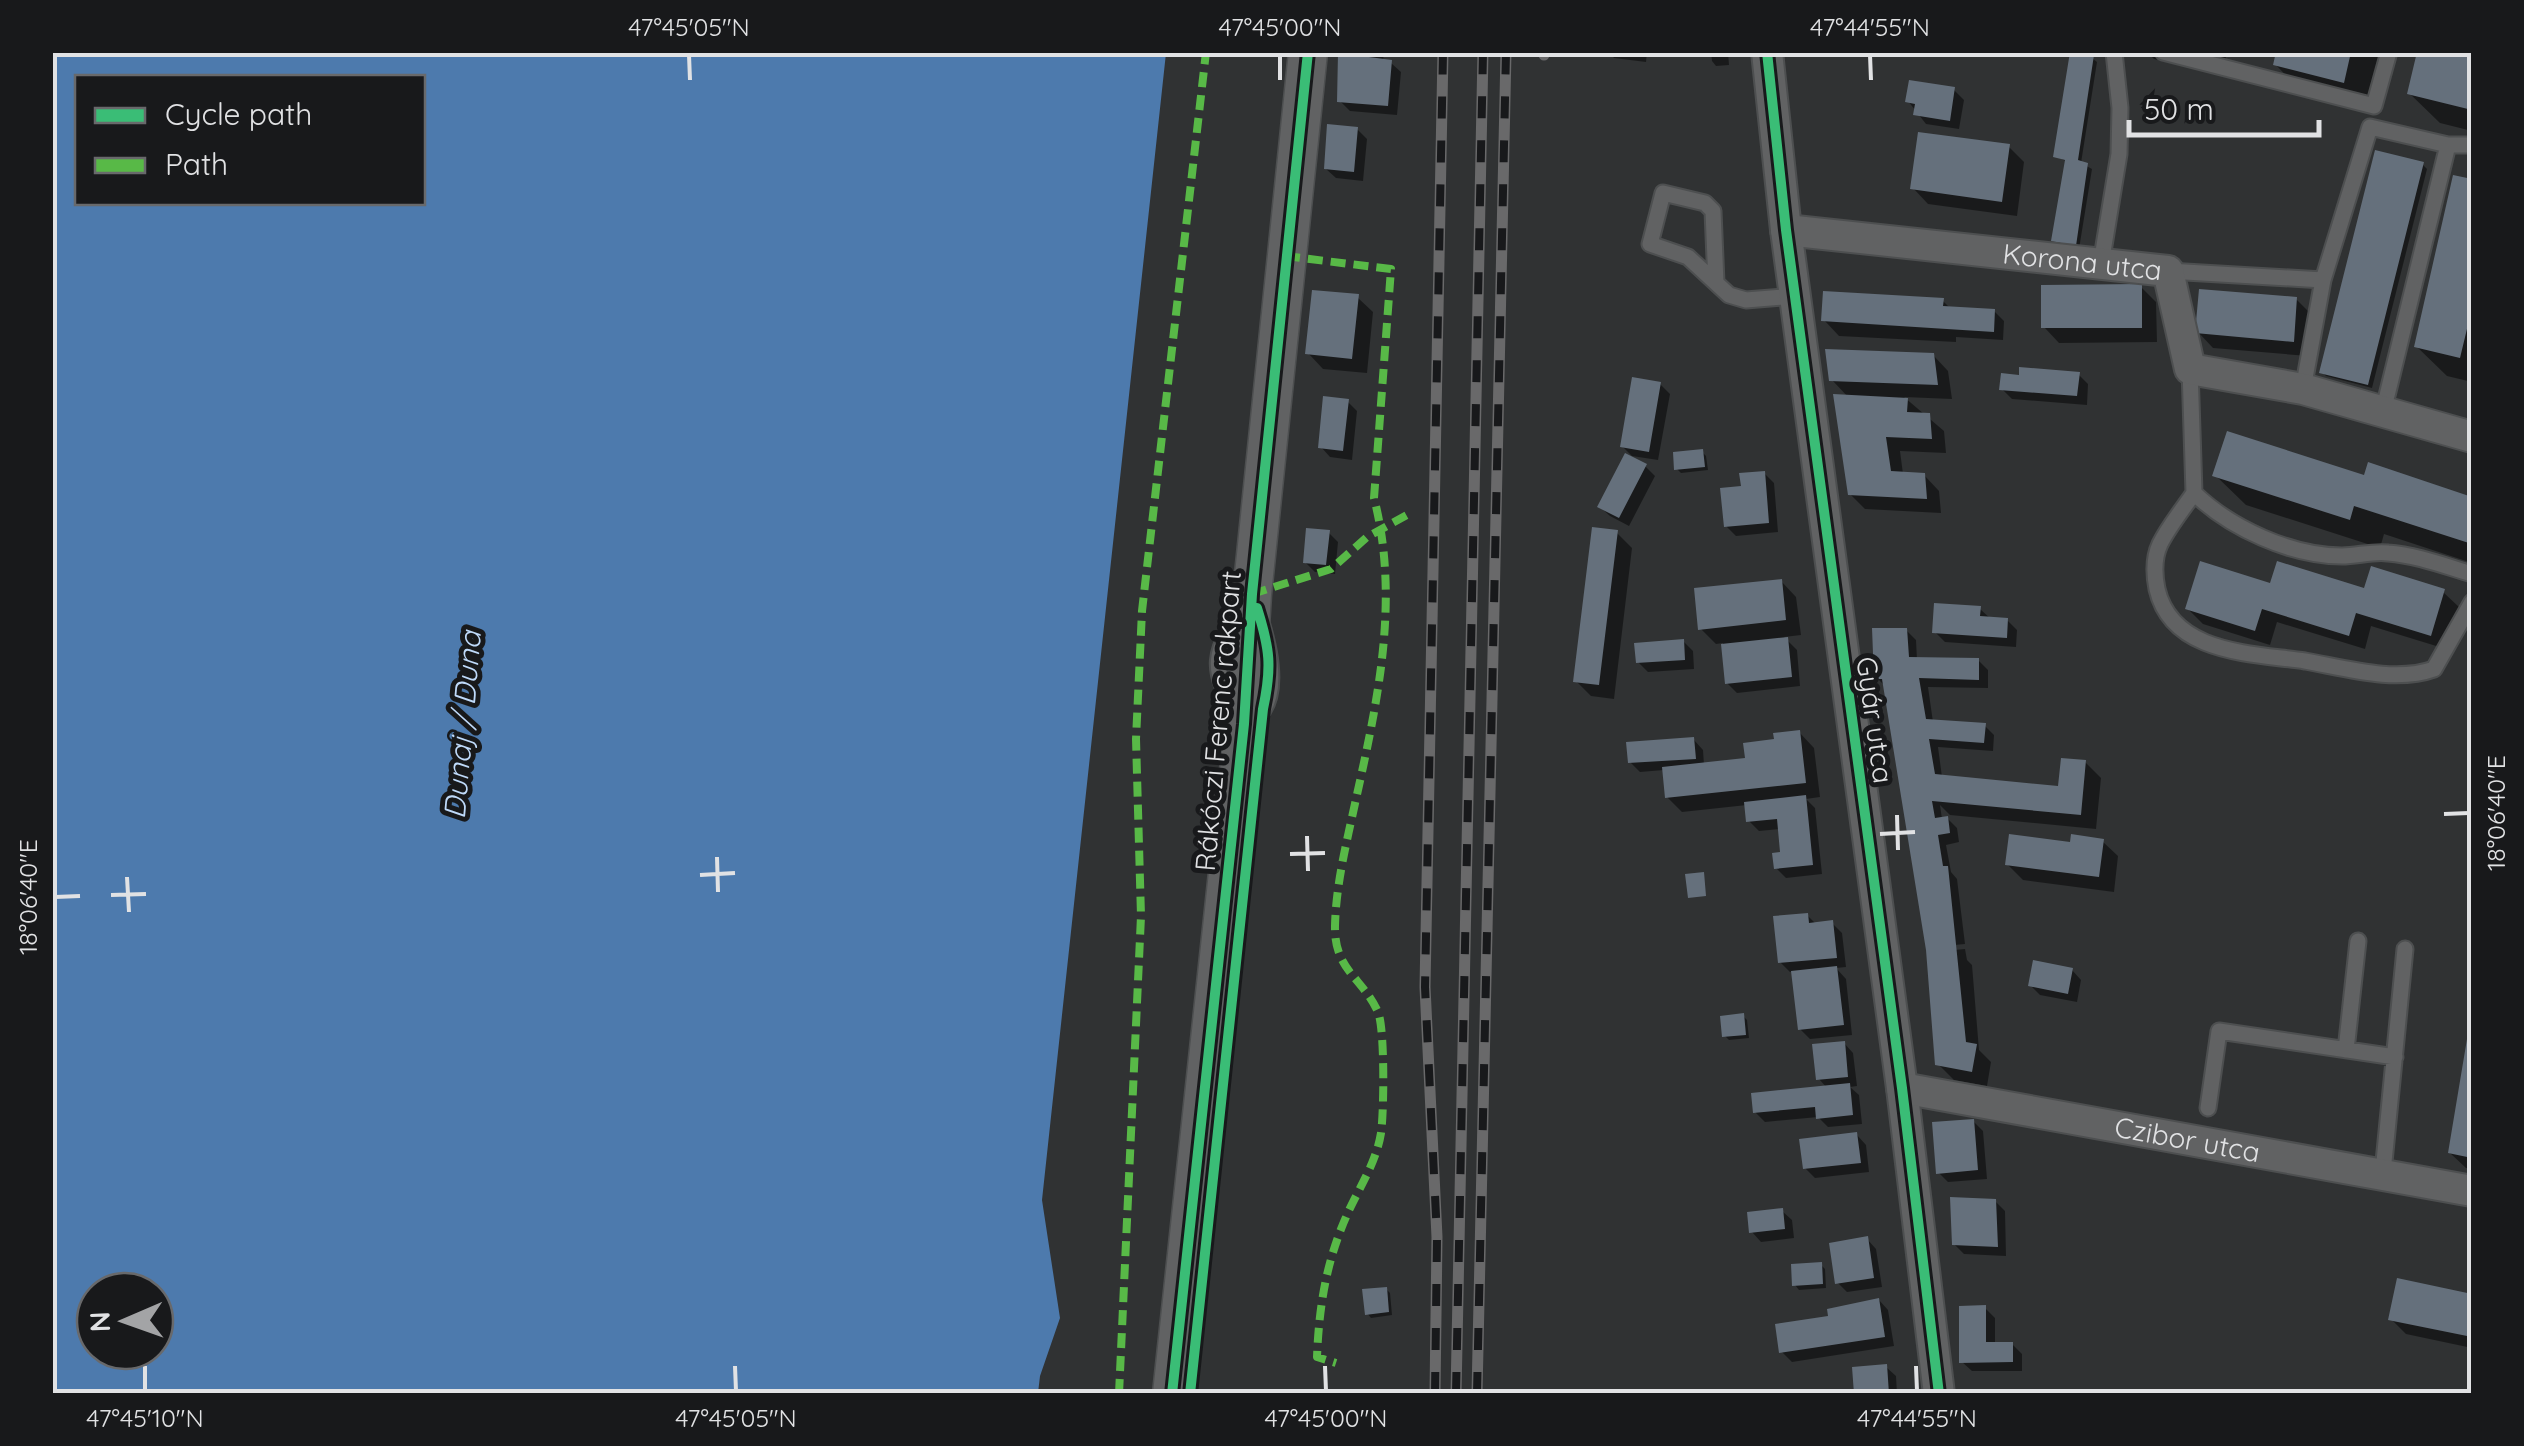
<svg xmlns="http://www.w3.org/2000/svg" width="2524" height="1446" viewBox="0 0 2524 1446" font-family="Quicksand,sans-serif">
<rect width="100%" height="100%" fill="#303233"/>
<!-- water -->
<path fill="#4d7aad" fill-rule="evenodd" d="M52 53H1166L1042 1200 1060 1318 1040 1376 1038 1393H53ZM78 78H422V202H78ZM95 1291H155V1351H95Z"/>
<!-- shadow -->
<path fill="#0007" d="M1342 52H1384L1383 62 1391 63 1401 72 1397 115 1350 111 1340 101 1346 57Z
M1609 52H1647L1646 62 1614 58Z
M1711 52H1728L1729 65 1716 66 1712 61Z
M2147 52H2227L2222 76 2154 59Z
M2278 52H2388L2374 111 2305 95 2275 64Z
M2472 54V131L2440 123 2409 93Z
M2092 58 2097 62 2081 163 2092 169 2079 249 2058 244 2054 240 2068 162 2055 156Z
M1954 90 1964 100 1959 129 1926 124 1908 101Z
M1357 129 1367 139 1363 181 1336 178 1326 169Z
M2008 146 2024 162 2017 216 1928 204 1913 188Z
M2423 165 2427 169 2372 388 2326 376 2322 372Z
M2472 182V382L2447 376 2416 346Z
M2141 287 2156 302 2157 342 2059 343 2044 327Z
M1357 297 1373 312 1367 373 1323 369 1308 353Z
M2296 299 2311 314 2308 356 2213 348 2198 332Z
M1942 300 1951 309 1994 311 2004 321 2003 340 1956 337V342L1839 336 1824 320Z
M1933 355 1948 371 1952 399 1904 397 1944 431 1946 453 1900 451 1903 474 1924 475 1939 491 1941 513 1865 509 1850 494 1849 398 1832 380Z
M2078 374 2088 384 2087 405 2012 399 2002 389Z
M1660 384 1670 394 1658 460 1632 456 1622 446Z
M1347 401 1357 411 1352 460 1330 457 1321 447Z
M1702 452 1706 456 1708 470 1681 473 1677 469Z
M1645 466 1655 476 1629 526 1610 516 1600 507Z
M1764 473 1774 483 1778 532 1736 536 1726 526 1743 488Z
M2215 475 2365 478 2472 500V563L2384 534 2380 548 2246 505Z
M1329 533 1338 542 1335 574 1315 572 1305 562Z
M1617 533 1632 548 1614 699 1591 696 1576 681Z
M1781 581 1796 597 1801 635 1784 637 1797 650 1800 686 1737 693 1727 683 1723 643 1716 644 1701 629Z
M2271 586 2366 592H2443L2459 607 2446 649 2371 626 2365 649 2277 622 2270 645 2203 624 2188 609Z
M1980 609 1991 619 2007 620 2017 630 2016 647 1945 642 1935 632Z
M1906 630 1916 640 1917 660H1978L1988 670V688L1928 687 1933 722 1984 725 1994 735 1993 751 1938 747 1942 777 2061 788 2085 762 2101 778 2096 829 1950 815 1940 805 1942 819 1947 818 1957 828 1959 842 1946 845 1951 872 1957 879 1965 944 1932 947V952L1965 949 1967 960 1972 965 1979 1050 1991 1062 1987 1086 1954 1080 1938 1064 1928 950 1885 686 1877 678Z
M1683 641 1693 651 1694 669 1648 672 1638 662Z
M1799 732 1814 748 1820 797 1806 799 1815 808 1822 874 1786 878 1776 868 1783 854 1780 829 1759 831 1749 821 1747 805 1682 812 1667 797 1664 770 1640 772 1630 762 1694 740 1703 750 1704 765 1748 760 1777 741Z
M2102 841 2118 856 2114 892 2023 880 2007 864 2072 845Z
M1807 915 1817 925 1832 923 1842 933 1846 967 1836 968 1846 979 1852 1035 1810 1039 1800 1029 1794 971 1790 972 1780 962Z
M2072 970 2081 980 2077 1002 2040 995 2030 985Z
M1743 1016 1747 1020 1749 1038 1729 1040 1725 1036Z
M2472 1030V1169L2466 1168 2450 1153Z
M1844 1043 1853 1053 1857 1086 1850 1087 1859 1095 1862 1124 1828 1127 1818 1117 1765 1122 1755 1112 1827 1088 1819 1079Z
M1973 1121 1983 1131 1987 1179 1948 1182 1938 1172Z
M1857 1135 1866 1145 1869 1172 1815 1178 1805 1168Z
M1995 1201 2005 1211 2006 1256 1964 1254 1954 1244Z
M1782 1211 1792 1220 1794 1238 1761 1242 1752 1232Z
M1867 1239 1876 1249 1882 1287 1847 1292 1837 1282Z
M1821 1265 1825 1269 1826 1288 1799 1290 1795 1285Z
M1386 1289 1390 1293 1392 1315 1371 1318 1367 1313Z
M2472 1297V1348L2406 1334 2391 1319Z
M1879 1300 1888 1310 1894 1346 1792 1362 1782 1352 1831 1318Z
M1985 1308 1995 1318V1345L2012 1344 2022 1354V1371H1972L1962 1362Z
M1886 1367 1896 1376 1897 1394H1856Z
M1966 1389 1996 1394H1966Z"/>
<!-- building -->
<path fill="#65707c" d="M2070 52 2094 55 2078 160 2088 163 2076 246 2051 241 2065 160 2053 157Z
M2276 52H2351L2344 83 2273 65Z
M2417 52H2472V110L2407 94Z
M1338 53 1392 60 1388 106 1337 102Z
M1909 80 1955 87 1950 121 1913 115 1915 104 1905 102Z
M1327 124 1358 127 1354 172 1324 169Z
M1918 132 2010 144 2002 202 1910 189Z
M2375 150 2424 162 2368 385 2319 373Z
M2453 175 2472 179V308L2460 358 2414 347Z
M2142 284V328H2041V285Z
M2199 289 2297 297 2294 342 2195 333Z
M1312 290 1359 294 1352 359 1305 354Z
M1823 291 1944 298 1943 306 1995 309 1994 332 1821 321Z
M1825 349 1934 353 1938 385 1829 381Z
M2019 367 2080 372 2077 396 1999 390 2001 373 2019 375Z
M1632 377 1661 382 1649 452 1620 447Z
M1833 394 1908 398 1907 412 1930 413 1932 439 1886 437 1891 471 1925 473 1927 499 1848 495Z
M1323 396 1349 399 1343 451 1318 448Z
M2227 431 2364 475 2368 462 2472 497V544L2354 506 2350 520 2212 476Z
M1703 449 1705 467 1674 470 1673 452Z
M1625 453 1647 464 1619 518 1597 507Z
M1765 471 1769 523 1724 527 1720 488 1741 486 1739 473Z
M1592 527 1618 530 1599 685 1573 682Z
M1306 528 1330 530 1326 565 1303 563Z
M2200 561 2270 583 2277 561 2364 588 2371 566 2445 589 2431 636 2356 613 2349 636 2262 609 2255 631 2185 609Z
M1782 579 1786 620 1698 630 1694 588Z
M1934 603 1981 606 1980 616 2008 618 2007 638 1932 633Z
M1872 628H1907L1909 657 1979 658V680L1919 678 1926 719 1986 723 1984 743 1929 739 1935 774 2058 786 2061 758 2086 760 2081 815 1932 801 1935 818 1948 816 1950 833 1938 835 1943 866H1948L1966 1042 1977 1044 1972 1072 1935 1065 1926 950 1882 679H1874Z
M1788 637 1792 677 1725 684 1721 644Z
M1684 639 1685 660 1636 663 1634 643Z
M1800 730 1806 783 1665 798 1662 767 1745 758 1743 743 1774 739 1773 733Z
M1694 737 1696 759 1628 763 1626 742Z
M1806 795 1813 865 1774 869 1772 853 1780 852 1777 819 1746 822 1744 802Z
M2009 834 2070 842 2071 834 2104 839 2099 877 2005 865Z
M1704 872 1706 896 1688 898 1685 874Z
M1808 913 1809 923 1833 920 1837 958 1778 963 1773 916Z
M2033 960 2073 968 2068 994 2028 986Z
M1837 966 1844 1025 1798 1030 1791 971Z
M1744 1013 1746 1035 1722 1037 1720 1016Z
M2469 1027H2472V1158L2448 1153Z
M1845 1041 1848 1077 1816 1080 1812 1044Z
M1850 1083 1853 1115 1816 1119 1815 1107 1753 1113 1751 1093Z
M1974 1119 1978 1170 1936 1174 1932 1122Z
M1857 1132 1861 1163 1803 1169 1799 1139Z
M1950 1197 1996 1199 1998 1247 1952 1245Z
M1783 1208 1785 1229 1749 1233 1747 1212Z
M1868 1236 1874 1278 1835 1284 1829 1243Z
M1822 1262 1823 1284 1792 1286 1791 1264Z
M2397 1278 2472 1294V1337L2388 1320Z
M1387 1287 1389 1312 1365 1315 1362 1289Z
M1879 1298 1885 1337 1779 1353 1775 1324 1828 1316 1827 1309Z
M1986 1305V1342H2013V1362L1959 1363V1306Z
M1887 1364 1889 1394H1854L1852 1367Z"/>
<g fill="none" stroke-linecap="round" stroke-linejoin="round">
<defs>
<path id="service" d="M2163 52 2374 106 2389 52
M2101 264 2119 154 2120 108 2114 52
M2168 271 2323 280
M1716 283 1713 211 1705 203 1663 193 1650 244 1688 257 1729 295 1746 300 1795 296
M2190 369 2194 493C2230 528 2291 556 2342 556 2357 556 2373 551 2388 553 2416 555 2445 566 2472 574
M2303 389 2323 280 2370 127 2448 145H2472
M2383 412 2448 145
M2194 493C2183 509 2169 526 2160 544 2153 559 2154 574 2157 589 2172 654 2251 653 2305 661 2345 668 2395 683 2434 669L2472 602
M1252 594C1262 623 1282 681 1263 710 1259 715 1249 720 1244 724 1203 663 1215 651 1252 594Z
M2346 1050 2358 941
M2208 1108 2219 1031 2395 1057
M2383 1172 2405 949"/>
<g id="minor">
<path d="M1767 52 1786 230 1902 1088 1939 1394"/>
<path id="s1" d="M1786 230 2168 271 2190 369 2303 389 2472 437"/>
<path id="s2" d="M1902 1088 2472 1191"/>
</g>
<path id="tertiary" d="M1172 1394 1244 724 1252 594 1308 52"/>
</defs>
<!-- service casing -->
<use href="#service" stroke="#4d4f50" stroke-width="19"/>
<!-- minor casing -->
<use href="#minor" stroke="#4d4f50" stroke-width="34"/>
<!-- tertiary casing -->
<use href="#tertiary" stroke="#4d4f50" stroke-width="41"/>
<!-- service -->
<use href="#service" stroke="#616263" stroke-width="15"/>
<!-- minor -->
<use href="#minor" stroke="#616263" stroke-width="30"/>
<!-- tertiary -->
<use href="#tertiary" stroke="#616263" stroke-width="38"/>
<defs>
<path id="rail" d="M1544 55V52
M1435 1394 1437 1237 1425 987 1443 52
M1456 1394 1483 52
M1477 1394 1506 52"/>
</defs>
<!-- rail casing -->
<use href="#rail" stroke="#69696a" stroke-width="11"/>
<!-- rail -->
<use href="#rail" stroke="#18191b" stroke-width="8" stroke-dasharray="22" stroke-linecap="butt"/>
<!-- quiet -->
<path stroke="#58b947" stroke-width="8" stroke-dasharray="15 8" stroke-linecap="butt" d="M1285 256 1391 269 1374 498C1400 599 1378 700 1356 799 1347 841 1336 883 1335 926 1334 970 1362 977 1378 1012 1385 1029 1384 1112 1381 1133 1376 1164 1358 1189 1346 1217 1326 1263 1319 1307 1317 1357L1336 1363
M1252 594 1331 569 1367 537 1407 515
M1119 1394 1141 916 1136 739 1142 611 1206 52"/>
<defs>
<path id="cycleway" d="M1767 52 1786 230 1902 1088 1939 1394
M1172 1394 1244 724 1252 594 1308 52
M1190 1394 1263 709C1272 667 1270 649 1257 608"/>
</defs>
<!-- cycleway casing -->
<use href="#cycleway" stroke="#18191b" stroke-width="16"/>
<!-- cycleway -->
<use href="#cycleway" stroke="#3abd76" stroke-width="10"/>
</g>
<!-- ticks -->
<path fill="none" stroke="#e1e2e4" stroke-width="4" d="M689 55 690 80M1280 55V80M1870 55 1871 80M2444 814 2469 813M1897 815 1898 850M1880 834 1915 832M1307 836 1308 871M1290 854 1325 853M717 857 718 892M700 875 735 873M127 877 129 912M111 895 146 894M55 897 80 896M145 1366V1391M735 1366 736 1391M1325 1366 1326 1391M1916 1366 1917 1391"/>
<g text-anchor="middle" stroke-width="10" stroke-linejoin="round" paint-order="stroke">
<!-- street labels -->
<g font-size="28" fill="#e1e2e4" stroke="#18191b">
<text dy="10" stroke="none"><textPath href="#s1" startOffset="298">Korona utca</textPath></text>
<text transform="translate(1875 720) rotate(82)" y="10">Gyár utca</text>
<text transform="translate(1218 721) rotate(-85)" y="10">Rákóczi Ferenc rakpart</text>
<text dy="10" stroke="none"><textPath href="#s2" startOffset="290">Czibor utca</textPath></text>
</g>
<!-- water labels -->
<g font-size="30" font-style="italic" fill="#bfdafa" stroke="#18191b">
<text transform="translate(463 725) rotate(-85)" y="10">Dunaj / Duna</text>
</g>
</g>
<!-- border -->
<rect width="2524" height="1446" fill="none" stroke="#18191b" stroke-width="110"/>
<!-- legend -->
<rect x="75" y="75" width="350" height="130" fill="#18191b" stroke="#68696b" stroke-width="2.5"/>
<rect x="95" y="108" width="50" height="15" fill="#3abd76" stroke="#68696b" stroke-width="2.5"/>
<text x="165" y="125" font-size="30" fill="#e1e2e4">Cycle path</text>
<rect x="95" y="158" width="50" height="15" fill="#58b947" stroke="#68696b" stroke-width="2.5"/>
<text x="165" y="175" font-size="30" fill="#e1e2e4">Path</text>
<!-- north arrow -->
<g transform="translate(125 1321) rotate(268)"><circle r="48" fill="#18191b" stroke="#68696b" stroke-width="2.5"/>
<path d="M0-8L18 38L0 25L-18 38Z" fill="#a3a4a6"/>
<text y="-15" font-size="28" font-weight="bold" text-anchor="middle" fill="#e1e2e4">N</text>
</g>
<!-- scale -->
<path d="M2129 120v15h190v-15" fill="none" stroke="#e1e2e4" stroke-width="5"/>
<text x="2144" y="120" font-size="30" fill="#e1e2e4" stroke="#18191b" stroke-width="8" paint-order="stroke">50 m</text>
<rect x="55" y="55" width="2414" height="1336" fill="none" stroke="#e1e2e4" stroke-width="4"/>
<g font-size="25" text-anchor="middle" fill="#e1e2e4">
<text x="689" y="36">47°45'05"N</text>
<text x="1280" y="36">47°45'00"N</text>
<text x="1870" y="36">47°44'55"N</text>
<text transform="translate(2496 813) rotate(-90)" y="9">18°06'40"E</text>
<text transform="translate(28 897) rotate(-90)" y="9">18°06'40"E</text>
<text x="145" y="1427">47°45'10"N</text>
<text x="736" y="1427">47°45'05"N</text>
<text x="1326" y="1427">47°45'00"N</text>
<text x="1917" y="1427">47°44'55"N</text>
</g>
</svg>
